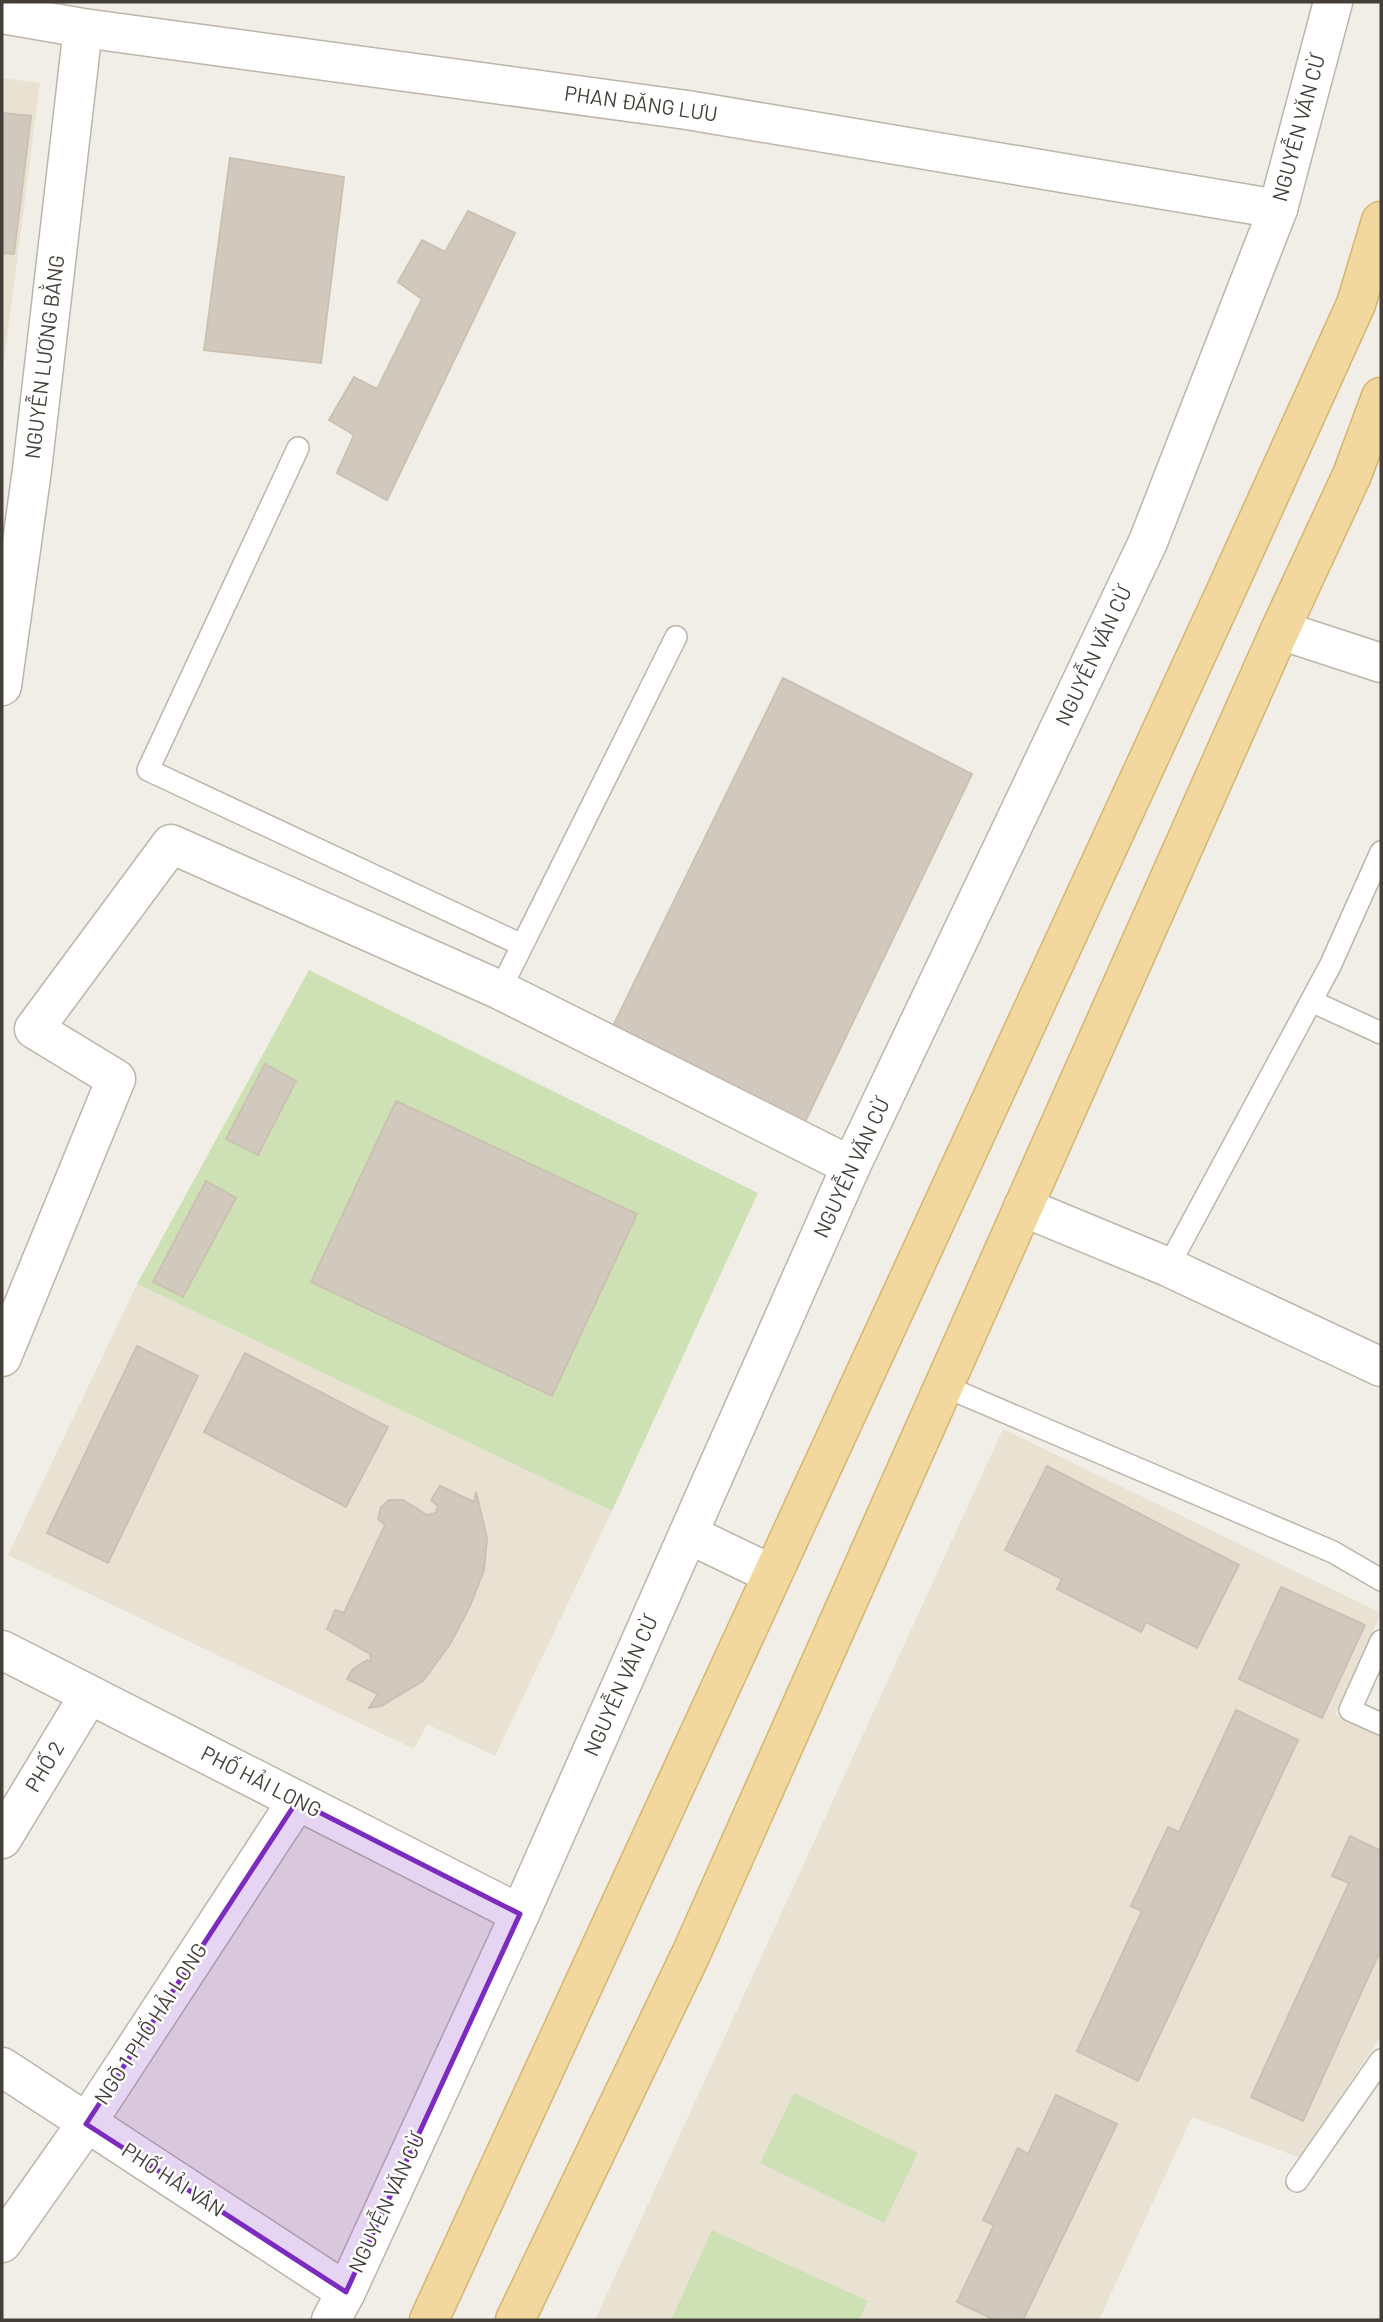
<svg xmlns="http://www.w3.org/2000/svg" width="1383" height="2322" viewBox="0 0 1383 2322" font-family="Barlow,sans-serif">
<rect width="100%" height="100%" fill="#f1eee7"/>
<!-- education -->
<path fill="#e9e2d2" d="M2 78 40 83 2 377Z
M137 1284 612 1511 495 1756 427 1724 414 1749 8 1555Z
M1003 1429 1381 1613 1335 1715 1381 1737V2036L1300 2158 1192 2117 1099 2320H595Z"/>
<!-- green -->
<path fill="#cee1b4" d="M309 970 758 1193 612 1511 137 1284Z
M794 2093 918 2153 884 2223 760 2163Z
M712 2230 868 2301 859 2320H671Z"/>
<!-- building -->
<path fill="#d1c9bd" stroke="#cbc1b2" stroke-width="2" d="M2 113 31 116 14 254 2 253Z
M230 158 344 177 321 363 204 350Z
M468 211 515 233 387 500 337 473 354 435 329 420 354 377 377 389 422 299 398 282 422 240 445 252Z
M783 678 972 774 804 1124 611 1030Z
M265 1064 296 1081 258 1155 226 1139Z
M396 1101 637 1214 552 1396 311 1282Z
M206 1181 236 1198 183 1297 153 1282Z
M137 1346 198 1376 108 1563 47 1533Z
M245 1353 388 1427 346 1507 204 1432Z
M1047 1466 1239 1565 1197 1648 1146 1622 1141 1632 1057 1589 1062 1579 1005 1550Z
M440 1486 474 1502 476 1492 487 1538 484 1570 470 1606 450 1644 423 1681 381 1706 369 1708 378 1694 347 1679 353 1669 367 1660 371 1662 370 1654 327 1629 335 1610 344 1613 385 1525 378 1519 381 1507 389 1500H403L427 1515 436 1513 438 1506 431 1500Z
M1281 1587 1365 1625 1322 1718 1239 1679Z
M1236 1710 1298 1740 1138 2081 1077 2051 1142 1911 1131 1906 1168 1827 1179 1832Z
M1350 1836 1381 1851V1949L1303 2121 1251 2097 1349 1883 1332 1876Z
M1056 2095 1117 2124 1023 2320H995L957 2302 994 2225 983 2220 1018 2148 1028 2154Z"/>
<g fill="none" stroke-linecap="round" stroke-linejoin="round">
<defs>
<path id="service" d="M298 448 148 770 522 945
M500 990 676 637
M1311 1001 1381 1033
M1168 1267 1330 966 1381 852
M944 1386 1333 1552 1381 1580
M1381 1641 1350 1710 1381 1724
M1297 2181 1381 2060"/>
<path id="minor" d="M2 14 83 28 687 110 1278 209
M1280 630 1381 663
M2 686 32 470 83 28
M1023 1207 1168 1267 1381 1367
M2 1357 116 1079 34 1029 171 844 500 990 851 1166
M2 1839 89 1695
M2 2067 346 2292
M2 2243 86 2124 297 1801"/>
<path id="tertiary" d="M688 1534 771 1574
M2 1650 520 1914
M331 2320 346 2292 520 1914 851 1166 1148 542 1278 209 1333 2"/>
<path id="primary" d="M429 2320 1225 593 1356 304 1381 221
M515 2320 691 1954 1280 630 1352 475 1381 397"/>
</defs>
<!-- service casing -->
<use href="#service" stroke="#bbb5aa" stroke-width="24"/>
<!-- minor casing -->
<use href="#minor" stroke="#bbb5aa" stroke-width="41"/>
<!-- tertiary casing -->
<use href="#tertiary" stroke="#bbb5aa" stroke-width="41"/>
<!-- primary casing -->
<use href="#primary" stroke="#d5b571" stroke-width="41"/>
<!-- service -->
<use href="#service" stroke="#fff" stroke-width="21"/>
<!-- minor -->
<use href="#minor" stroke="#fff" stroke-width="38"/>
<!-- tertiary -->
<use href="#tertiary" stroke="#fff" stroke-width="38"/>
<!-- primary -->
<use href="#primary" stroke="#f2d89f" stroke-width="38"/>
</g>
<!-- marked area -->
<path fill="#7b2cbf" fill-opacity="0.2" stroke="#7b2cbf" stroke-width="5" stroke-linejoin="round" d="M297 1801 520 1914 346 2292 86 2124Z"/>
<g text-anchor="middle" stroke-width="5" stroke-linejoin="round" paint-order="stroke">
<!-- street labels -->
<g font-size="21" fill="#433e37" stroke="#fff">
<text transform="translate(641 104) rotate(8)" y="7">PHAN ĐĂNG LƯU</text>
<text transform="translate(1299 128) rotate(-75)" y="7">NGUYỄN VĂN CỪ</text>
<text transform="translate(45 357) rotate(-83)" y="7">NGUYỄN LƯƠNG BẰNG</text>
<text transform="translate(1094 656) rotate(-65)" y="7">NGUYỄN VĂN CỪ</text>
<text transform="translate(852 1168) rotate(-65)" y="7">NGUYỄN VĂN CỪ</text>
<text transform="translate(621 1686) rotate(-66)" y="7">NGUYỄN VĂN CỪ</text>
<text transform="translate(45 1767) rotate(-59)" y="7">PHỐ 2</text>
<text transform="translate(261 1782) rotate(27)" y="7">PHỐ HẢI LONG</text>
<text transform="translate(151 2024) rotate(-57)" y="7">NGÕ 1 PHỐ HẢI LONG</text>
<text transform="translate(173 2180) rotate(33)" y="7">PHỐ HẢI VÂN</text>
<text transform="translate(387 2203) rotate(-65)" y="7">NGUYỄN VĂN CỪ</text>
</g>
</g>
<!-- border -->
<rect width="1383" height="2322" fill="none" stroke="#433e37" stroke-width="7"/>
</svg>
